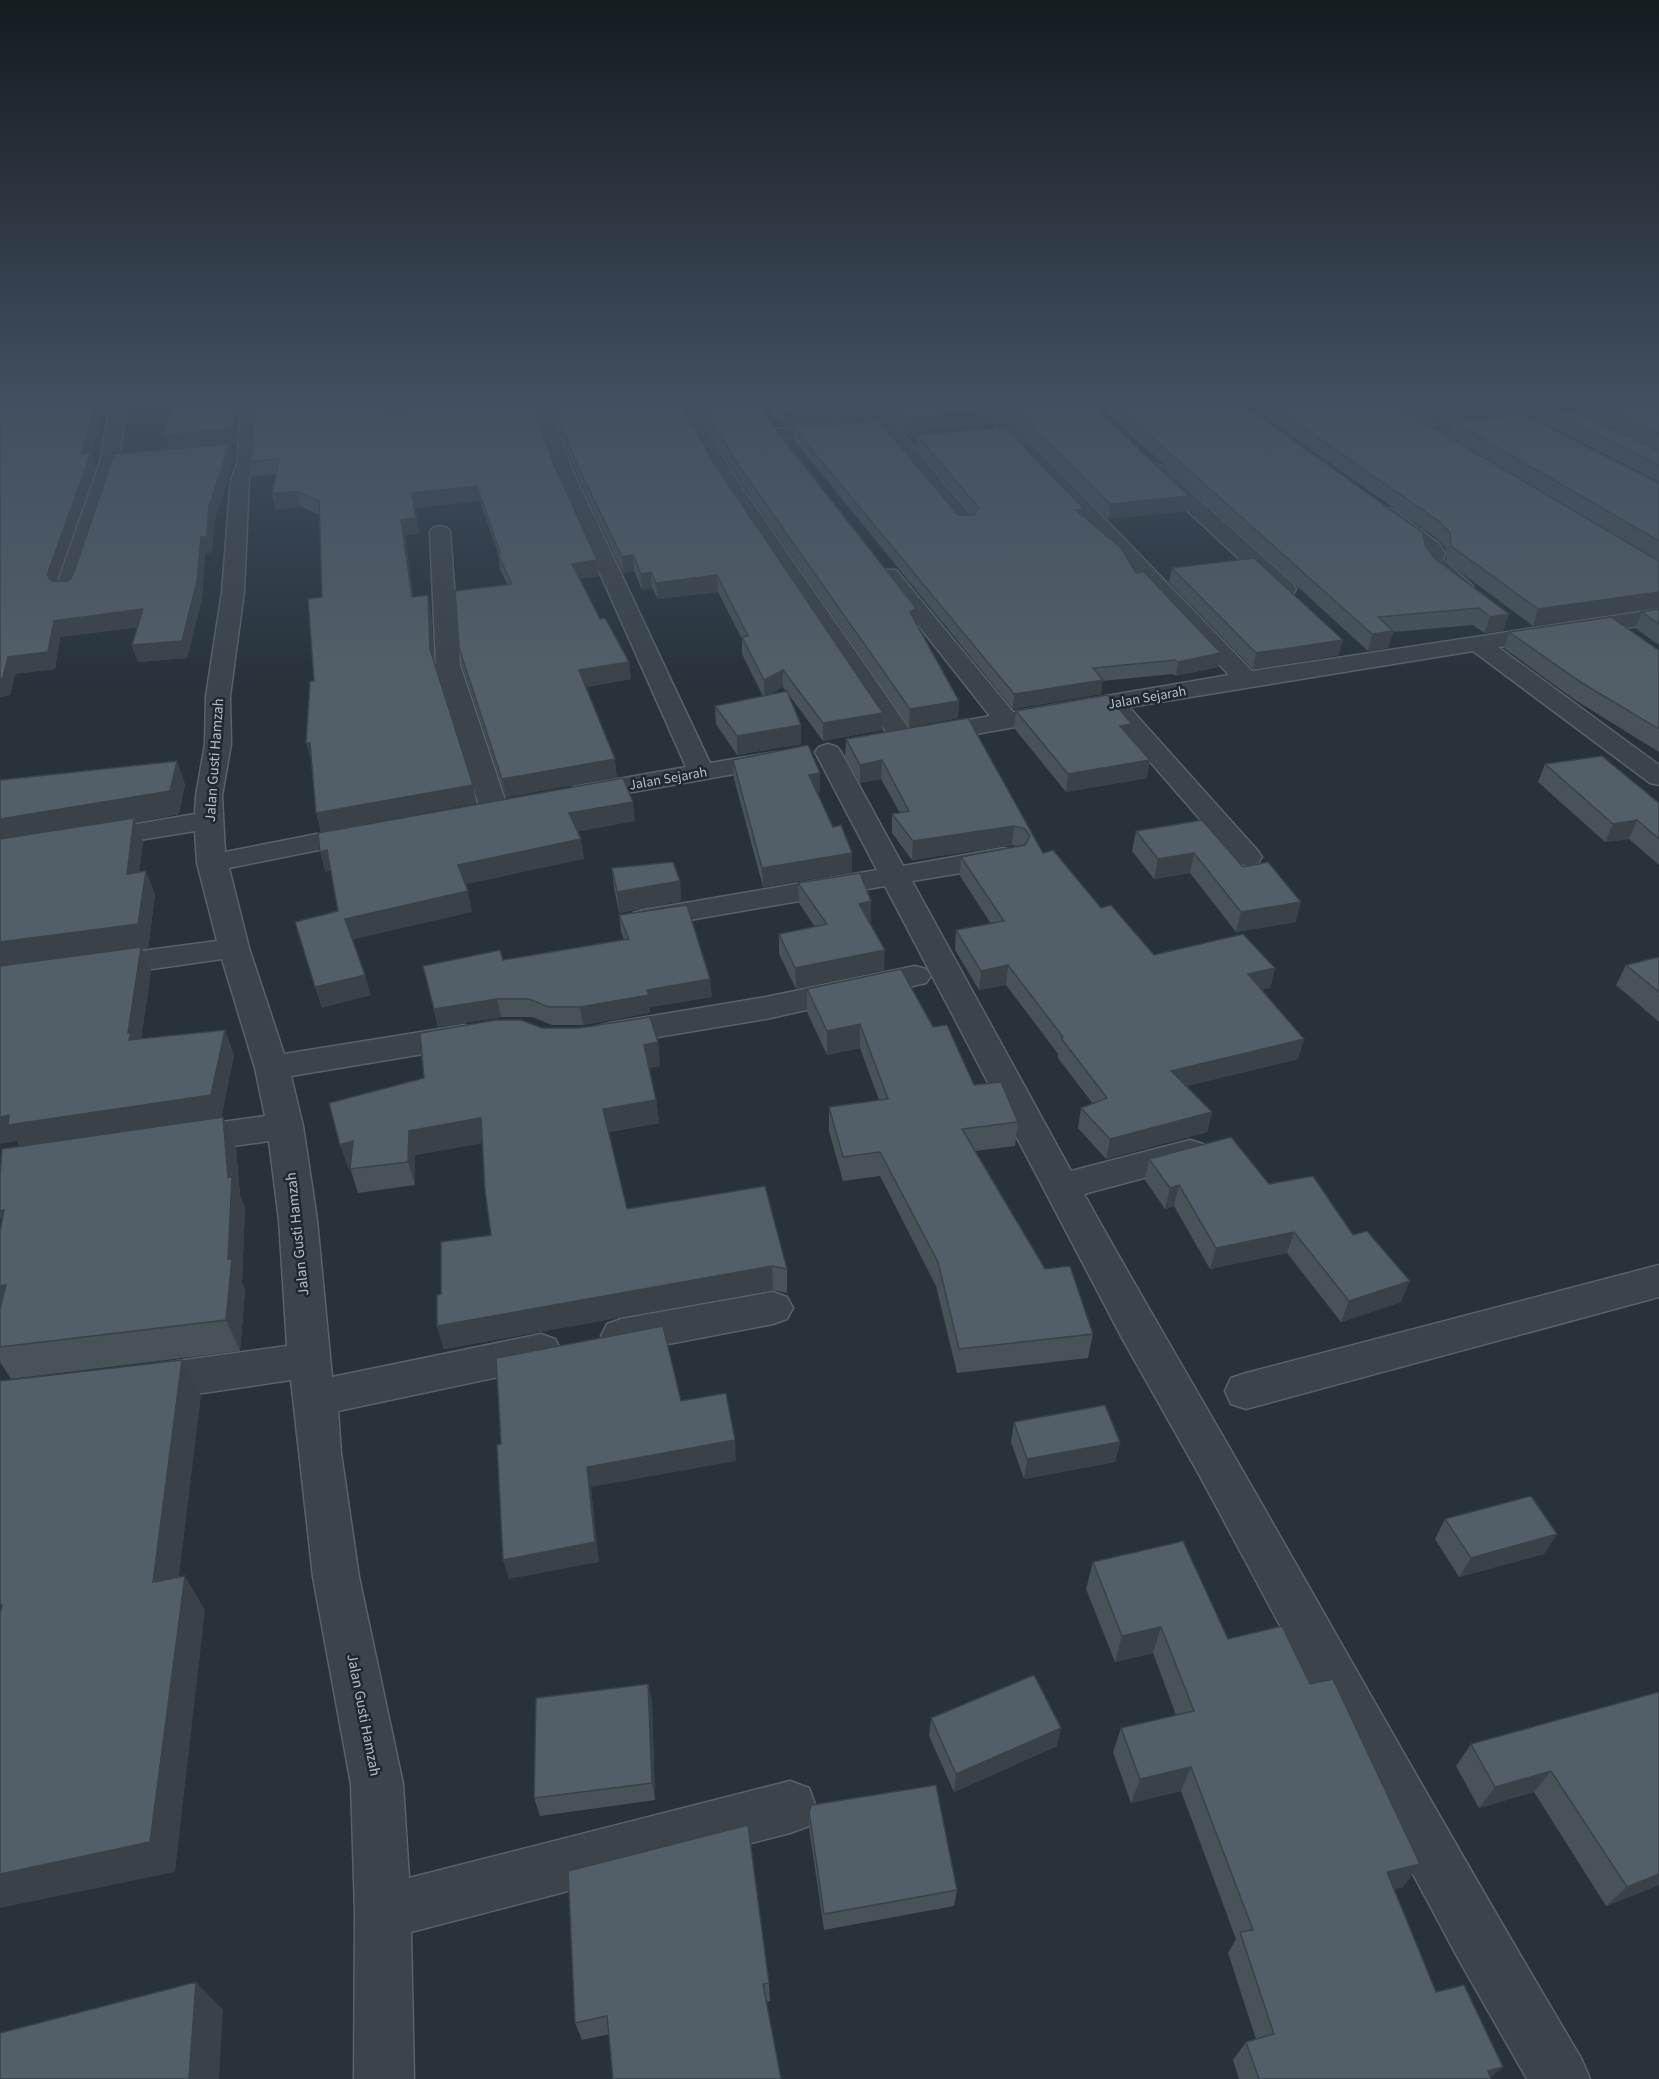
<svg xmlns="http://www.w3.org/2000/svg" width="1659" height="2079" viewBox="0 0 1659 2079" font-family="'Source Sans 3',sans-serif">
<rect width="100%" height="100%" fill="#27323b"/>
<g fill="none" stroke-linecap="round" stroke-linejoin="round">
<defs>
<path id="minor" d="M242 397H258L255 465 249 479 244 592 230 696 231 744 222 796 225 852 363 825 373 827 377 833 373 839 363 841 229 868 249 948 284 1054 465 1025 477 1028 481 1036 477 1044 465 1047 291 1076 303 1126 317 1220 332 1377 541 1334 555 1339 561 1351 555 1363 541 1368 338 1411 341 1453 359 1577 403 1784 409 1878 790 1781 809 1788 816 1807 809 1826 790 1833 411 1932 414 2079H354L355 1912 351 1784 313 1577 291 1380 148 1401 133 1395 127 1383 133 1371 148 1365 287 1346 279 1220 269 1141 185 1153 172 1149 167 1140 172 1131 185 1127 265 1116 255 1068 222 959 103 976 92 973 87 966 92 959 103 956 217 941 197 863 195 831 96 847 86 845 82 839 86 833 96 831 195 814 196 796 205 744 206 696 222 592 231 479 237 465Z
M384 397H400L407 422 404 426H392Z
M526 397H543L548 405 575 476 710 763 776 752 785 755 789 760 785 765 582 801 573 799 569 793 573 787 686 767 557 476 532 405Z
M671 397H687L738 482 916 739 912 744 903 747 894 744 720 482Z
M850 397H867L905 437 973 518 976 522 973 526H959Z
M970 397H987L1252 671 1659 609V623L1498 647 1659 765V785L1650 783 1473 651 1129 707 1258 851 1262 857 1258 863 1248 866 1238 863 1106 711 931 742 922 739 918 734 922 729 990 716 878 574 882 570H896L1013 712 1229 675Z
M1659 403V413L1426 436 1417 431 1426 426Z
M118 405 127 410 118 462 77 590 74 595H58L55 590 100 462 109 410Z
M838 424 844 425 847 429 844 433 776 439 767 434 776 429Z
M1155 464 1162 466 1293 584 1296 589 1293 594H1277L1148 474 1146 470Z
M1387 508 1394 510 1438 543 1445 553 1443 559 1473 586 1470 591H1454L1425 564 1422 560 1423 551 1377 514Z
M440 526 447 528 450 532 460 665 508 809 504 815 494 817 484 815 480 809 436 665 430 532 433 528Z
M828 744 837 747 841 752 903 866 1004 848 1014 851 1018 857 1014 863 1004 866 912 881 1071 1171 1190 1140 1203 1144 1208 1153 1203 1162 1084 1194C1140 1295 1199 1394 1256 1494 1364 1683 1470 1872 1581 2058L1590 2079H1527L1459 1960 1201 1478 1122 1338 885 886 644 928 633 925 629 919 633 913 644 910 877 870 815 752 819 747Z
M915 966 926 969 931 976 926 983 766 1019 610 1045 598 1042 594 1034 598 1026 610 1023 766 997Z
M1659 1265V1297L1246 1409 1231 1404 1225 1391 1231 1378 1246 1373Z
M773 1292 787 1297 793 1308 787 1319 773 1324 621 1353 607 1348 601 1336 607 1324 621 1319Z"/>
</defs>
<!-- minor casing -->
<use href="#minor" stroke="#596269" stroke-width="3"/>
<!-- minor -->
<use href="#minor" fill="#3b444b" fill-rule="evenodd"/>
</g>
<!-- wall -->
<path fill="#475259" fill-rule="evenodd" d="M2 397H240L236 443 171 404 128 408 118 403 110 404 109 410H103L91 453 96 468 57 581H68L230 444 234 459 214 522 212 552 205 553 202 598 187 658 138 662 132 645 138 627 60 637 55 669 15 674 10 695 0 697V398Z
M402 397H530L553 462 597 560 599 576 580 579 600 619 629 662 631 679 586 687 617 777 506 797 462 665 459 648 507 584 500 569 498 553 480 501 415 508 419 534 405 535 413 597 431 612 434 659 473 785 476 803 321 832 311 761 314 681 322 597 319 515 300 506 276 510 272 494 276 474 253 476 249 461 253 450 388 414H401L405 410Z
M545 397H677L717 468 882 730 823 741 789 695 801 744 737 755 716 724 715 706 763 696 742 654V639L718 592 658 599 652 588 642 590 634 571 623 573 577 475 550 404ZM783 687 786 691 770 694Z
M690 397H750L915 622 959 701 958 718 909 727 740 481Z
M760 397H860L866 419 783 426Z
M869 397H981L991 424 904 433Z
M989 397H1083L1187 511 1108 519Z
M1090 397H1233L1425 545 1434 558 1503 631 1484 633 1473 625 1393 632 1388 648 1368 651Z
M1236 397H1381L1657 561 1533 626 1447 562 1446 548 1435 537Z
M1384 397H1548V398L1544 411 1428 424Z
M1550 397H1659V401L1574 409Z
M1659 402V482L1550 426 1554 412 1634 439 1599 421 1604 407Z
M1454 422 1659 483V561L1450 437Z
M794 428 958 515H973L916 447 917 435 1083 516 1136 573 1221 653 1218 667 1176 676 1173 674 1102 681 1101 694 1013 709 794 440Z
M1172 568 1339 655 1253 669 1169 582Z
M1659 609V645L1635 628 1642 612Z
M1509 632 1659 649V752L1575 700 1504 648Z
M1016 711 1132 724 1130 738 1147 778 1066 792 1014 728Z
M968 718 1043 853 1101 908 1154 955 1275 968 1270 988 1261 990 1304 1039 1298 1059 1187 1086 1212 1112 1207 1132 1106 1159 1078 1128 1081 1108 1093 1104 1058 1058V1054L1006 985 979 990 955 950 956 930 991 924 960 876 961 857 1018 846 1012 845 912 860 892 833V814L900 813 881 779 860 783 845 757 846 739Z
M733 760 820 792H817L852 872 763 887 734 779Z
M1545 764 1659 803V865L1629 839 1605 842 1538 782Z
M0 780 185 784 179 814 135 822 143 842 139 872 146 871 155 895 148 948 142 949 151 971 141 1039 225 1030 234 1055 221 1117 236 1148 240 1196 245 1208 242 1282 245 1290 240 1351 11 1379 0 1362V1309L2 1220 0 1217 20 1147 17 1141Z
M1136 831 1243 867 1296 922 1236 932 1190 873 1154 879 1132 851Z
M612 868 680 881 681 901 619 913 614 888Z
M798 883 871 901V921L869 922 884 970 796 989 779 954V934L815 927 799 903Z
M619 915 712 997 650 1007V1013L583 1025H552L532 1017H501L438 1027 423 966 503 960 624 939 621 932Z
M1659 957V1022L1616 985 1626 965Z
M807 989 933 1027 974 1085 1018 1122 1015 1146 975 1151 1045 1269 1093 1334 1088 1358 957 1373 936 1286 880 1176 843 1181 829 1131V1107L879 1100 860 1048 827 1055 807 1012Z
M542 1028 658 1042 660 1066 649 1068 656 1100 659 1123 609 1132 627 1209 787 1269V1293L773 1290 444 1349 437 1326 441 1294 491 1235 482 1143 415 1155V1185L358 1193 350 1168H348L424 1078Z
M1149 1159 1269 1184 1353 1235 1401 1302 1341 1322 1287 1253 1210 1269 1174 1206 1165 1209 1145 1180Z
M1014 1422 1120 1442 1115 1462 1024 1479 1011 1442Z
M1445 1519 1557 1534 1544 1554 1459 1577 1435 1539Z
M1093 1562 1228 1639 1310 1684 1420 1864 1403 1887 1394 1889 1436 1992 1491 2079H1239L1233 2060 1246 2042 1256 2039 1228 1953 1236 1939 1181 1791 1131 1803 1113 1752 1121 1728 1176 1715 1153 1653 1115 1662 1086 1589Z
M648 1684 652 1703 655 1800 540 1816 534 1798Z
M1659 1692V1885L1606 1906 1534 1792 1479 1808 1456 1766 1471 1744Z
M931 1718 1057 1746 954 1792 929 1736Z
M809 1811 957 1890 954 1906 824 1930 809 1828Z
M769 1983 770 2001 582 2040 575 2023Z"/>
<!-- shaded-wall -->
<path fill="#3a4249" d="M98 397H116L118 403 110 404 109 410H103L91 453 96 468 53 591 47 575Z
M125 397H176L178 404 128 408Z
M235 397H240L236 443 169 449 164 435Z
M1578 397H1659V401L1574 409Z
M1548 398 1544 411 1428 424 1431 410Z
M867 405 866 419 783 426V412Z
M992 410 991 424 904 433V418Z
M230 444 234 459 214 522 212 552 205 553 202 598 187 658 138 662 132 645 201 537 209 506Z
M477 486 480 501 415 508 419 534 405 535 416 614 412 597 401 520 412 493Z
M296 491 300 506 276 510 272 494Z
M1189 496 1187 511 1108 519 1110 504Z
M1084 509 1082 522 1076 510Z
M633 555 634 571 623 573 622 557Z
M597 560 599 576 574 580 572 564Z
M651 572 652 588 642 590 641 574Z
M717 575 718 592 658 599 656 583Z
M1659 592V608L1533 626 1538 609Z
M428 595 431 612 434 666 430 649Z
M916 608 915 625 910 612Z
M143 609 149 626 60 637 55 669 15 674 10 695 0 697V679L8 657 54 621Z
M1509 614 1503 631 1484 633 1490 617Z
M1393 631 1388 648 1368 651 1372 634Z
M1343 640 1339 655 1253 669 1256 653Z
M1221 653 1218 667 1176 676 1178 662Z
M629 662 631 679 581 687 579 670Z
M783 670V687L764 698V680Z
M1103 680 1101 694 1013 709 1014 694Z
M959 701 958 718 909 727 910 709Z
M883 713 882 730 823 741V723Z
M1132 724 1130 742 1120 726Z
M801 725V744L737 755V736Z
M306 743H310L315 761H311Z
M615 759 617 777 506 797 502 779Z
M882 760 881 779 860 783V765Z
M1150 760 1147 778 1066 792 1068 774Z
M177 761 185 784 179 814 135 822 143 842 136 897 127 874 0 844V819Z
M820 773V792L809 794V775Z
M473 785 476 803 321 832 316 813Z
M633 802 635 821 572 833 569 813Z
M1637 820 1629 839 1605 842 1613 824Z
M1014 826 1012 845 912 860 913 841Z
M581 839 584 859 463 885 458 865Z
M327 850 333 870 325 872 320 852Z
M852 853V872L763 887 762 868Z
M1194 853 1190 873 1154 879 1158 859Z
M146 871 155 895 148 948 142 949 151 971 139 1052 129 1040 128 1033 0 968V942Z
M680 881 681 901 619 913 617 892Z
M468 891 472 912 351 940 345 919Z
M871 901V921L859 925V904Z
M1301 902 1296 922 1236 932 1241 912Z
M885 950 884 970 796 989 795 968Z
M1008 965 1006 985 979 990 981 971Z
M1275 968 1270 988 1243 994 1248 974Z
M365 975 371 995 322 1008 315 987Z
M710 979 712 997 650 1007V1013L583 1025 580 1007 647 990Z
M497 999 501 1017 438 1027 434 1009Z
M860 1024V1048L827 1055V1031Z
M225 1030 234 1055 221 1120 22 1150 17 1141 0 1144V1117Z
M1304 1039 1298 1059 1167 1091 1171 1071Z
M658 1042 660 1066 646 1068 644 1045Z
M656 1100 659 1123 607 1132 603 1109Z
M1212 1112 1207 1132 1106 1159 1110 1139Z
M223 1117 236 1148 240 1196 245 1208 242 1282 245 1290 240 1351 226 1320 228 1259V1177Z
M481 1118 486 1142 415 1155V1185L408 1162 409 1131Z
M353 1141 360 1165 348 1168 340 1145Z
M1179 1185 1174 1206 1165 1209 1170 1188Z
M4 1210 15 1242 0 1217V1211Z
M1294 1232 1287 1253 1210 1269 1216 1248Z
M772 1266 773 1290 444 1349 437 1326Z
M1410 1281 1401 1302 1341 1322 1349 1301Z
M6 1285 9 1319 0 1304V1286Z
M182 1360 201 1396 174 1616 153 1582Z
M735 1440 736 1461 591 1487 599 1562 509 1579 503 1560 587 1467Z
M1120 1442 1115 1462 1024 1479 1027 1459Z
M1557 1534 1544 1554 1459 1577 1471 1558Z
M185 1576 205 1610 175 1872 0 1908V1874Z
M1161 1627 1153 1653 1115 1662 1122 1636Z
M648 1684 652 1703 655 1800 652 1783Z
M1061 1728 1057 1746 954 1792 956 1774Z
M1191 1767 1181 1791 1131 1803 1140 1779Z
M1551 1771 1534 1792 1479 1808 1495 1787Z
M1420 1864 1403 1887 1371 1895 1387 1872Z
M1659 1874V1885L1606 1906 1627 1887Z
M196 1982 223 2010 219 2079H189Z
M1503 2067 1489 2079 1488 2071Z"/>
<!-- building -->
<path fill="#535f68" stroke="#3a4249" stroke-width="1.5" d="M2 397H98L81 454 91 453 47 575 52 581H68L73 575 114 454 230 444 209 506 207 537H201L197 581 182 641 132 645 143 609 54 621 48 652 8 657 3 678 0 679V398Z
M173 397H235L232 429 164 435Z
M256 397H383L388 414H401L406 409 403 397H530L553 462 597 560 572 564 600 619 605 618 629 662 579 670 615 759 502 779 459 648 455 591 512 584 497 553H500L477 486 412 493 416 518 401 520 412 597 428 595 430 649 473 785 316 813 310 743H306L310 681H314L308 599 322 597 319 501 296 491 272 494 279 459 249 461 253 450Z
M551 397H677L717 468 883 713 823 723 783 670 764 680 742 637 748 636 717 575 656 583 651 572 641 574 633 555 622 557 575 460Z
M697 397H750L916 608 910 612 959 701 910 709 739 466Z
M771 397H860L867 405 783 412Z
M883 397H981L992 410 904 418Z
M1004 397H1083L1189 496 1110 504Z
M1107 397H1233L1423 533 1425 545 1434 558 1509 614 1490 617 1479 608 1378 617 1393 631 1372 634Z
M1259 397H1381L1659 561V592L1538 609 1451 546 1450 533 1440 522Z
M1410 397H1548V398L1431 410Z
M1659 402V434L1604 407Z
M1572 410 1659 451V465L1554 412Z
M1524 415 1659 483V541L1454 422Z
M879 421 958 515H974L979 508 917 435 1005 427 1084 509 1076 510 1121 548 1136 573 1144 572 1221 653 1178 662 1175 660 1093 668 1103 680 1014 694 794 428Z
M1254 558 1343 640 1256 653 1172 568Z
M1659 609V624L1642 612Z
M1611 617 1657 649H1659V729L1582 683 1509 632Z
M787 691 801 725 737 736 715 706Z
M1107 695 1132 724 1120 726 1150 760 1068 774 1016 711Z
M968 718 1043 853 1053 850 1101 908 1111 905 1154 955 1243 934 1275 968 1248 974 1304 1039 1171 1071 1212 1112 1110 1139 1081 1108 1107 1098 1061 1038 1063 1037 1008 965 981 971 956 930 1004 921 961 857 1025 845 1030 836 1025 829 1014 826 913 841 892 814 909 811 882 760 860 765 846 739Z
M808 745 820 773 809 775 833 827 841 825 852 853 762 868 733 760Z
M1602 756 1659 803V839L1637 820 1613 824 1545 764Z
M177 761 170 791 0 819V780Z
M623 778 633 802 569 813 581 839 458 865 468 891 345 919 365 975 315 987 295 922 338 911 327 850 320 852 318 833Z
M134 818 127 874 146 871 138 924 0 942V839Z
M1202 820 1243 867 1268 862 1301 902 1241 912 1194 853 1158 859 1136 831Z
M673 862 680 881 617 892 612 868Z
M860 873 871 901 859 904 885 950 795 968 779 934 827 924 798 883Z
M687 905 710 979 647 990 649 995 580 1007H549L529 999H497L434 1009 423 966 500 950 503 960 629 939 619 915Z
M141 947 128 1033 131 1032 129 1040 225 1030 211 1095 8 1125 9 1115 0 1117V966Z
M1659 957V992L1626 965Z
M901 969 933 1027 947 1025 974 1085 1001 1082 1018 1122 962 1129 1045 1269 1070 1266 1093 1334 959 1349 938 1262 880 1152 843 1157 829 1107 888 1099 860 1024 827 1031 807 989Z
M650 1017 658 1042 644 1045 656 1100 603 1109 627 1209 765 1186 787 1269 772 1266 437 1326V1295L441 1294V1242L491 1235 485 1191 481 1118 409 1131 408 1162 350 1169 353 1141 340 1145 329 1103 424 1078 420 1033 496 1020H521L542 1028H579Z
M223 1117 228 1177 232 1176 228 1259H232L226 1320 0 1347V1309L6 1285 0 1286V1232L4 1210 0 1211V1176L2 1149Z
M1231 1137 1269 1184 1313 1176 1353 1235 1367 1231 1410 1281 1349 1301 1294 1232 1216 1248 1179 1185 1170 1188 1149 1159Z
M663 1326 681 1401 726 1393 735 1440 587 1467 595 1542 503 1560 497 1445 501 1444 496 1358Z
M182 1360 153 1582 185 1576 150 1842 0 1874V1613L2 1605H0V1381Z
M1105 1405 1120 1442 1027 1459 1014 1422Z
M1531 1496 1557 1534 1471 1558 1445 1519Z
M1183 1541 1228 1639 1282 1626 1310 1684 1333 1679 1420 1864 1387 1872 1436 1992 1464 1985 1503 2067 1488 2071 1491 2079H1259L1246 2042 1274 2034 1240 1932 1253 1930 1191 1767 1140 1779 1121 1728 1194 1711 1161 1627 1122 1636 1093 1562Z
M1034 1675 1061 1728 956 1774 931 1718Z
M648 1684 652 1783 534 1798 536 1698Z
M1659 1692V1874L1627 1887 1551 1771 1495 1787 1471 1744Z
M936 1785 957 1890 824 1914 809 1811 812 1805Z
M748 1825 769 1983 763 1984 781 2079H613L607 2016 575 2023 568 1871Z
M196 1982 189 2079H0V2033Z"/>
<!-- sky -->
<linearGradient id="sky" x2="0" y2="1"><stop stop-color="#151c20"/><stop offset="0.58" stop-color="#414f60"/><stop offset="1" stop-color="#414f60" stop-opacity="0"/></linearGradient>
<rect width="1659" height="688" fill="url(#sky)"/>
<g text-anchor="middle" stroke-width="5" stroke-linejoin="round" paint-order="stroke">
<!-- far-street labels -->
<g font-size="14" fill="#b7bfc6" stroke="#202930">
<text transform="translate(1147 697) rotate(-10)" y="5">Jalan Sejarah</text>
<text transform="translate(668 778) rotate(-10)" y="5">Jalan Sejarah</text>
</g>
<!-- street labels -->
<g font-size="15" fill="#b7bfc6" stroke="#202930">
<text transform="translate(214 760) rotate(-86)" y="5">Jalan Gusti Hamzah</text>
<text transform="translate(297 1234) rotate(-96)" y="5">Jalan Gusti Hamzah</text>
<text transform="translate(364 1715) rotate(79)" y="5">Jalan Gusti Hamzah</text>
</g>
</g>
</svg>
